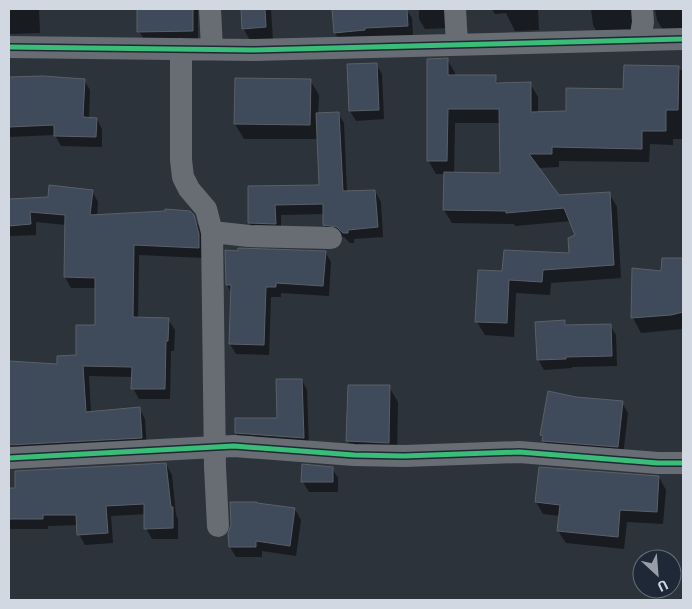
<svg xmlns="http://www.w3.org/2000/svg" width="692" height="609" viewBox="0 0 692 609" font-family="Roboto,sans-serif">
<rect width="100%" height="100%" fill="#2d333b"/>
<!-- shadow -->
<path fill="#0007" fill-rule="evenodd" d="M9 9H39L40 33 9 34Z
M138 9H198V40L145 41 139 31Z
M242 9H271L273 41 251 42 243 28Z
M333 9H367V10L406 9 412 18 413 36 341 43 335 33Z
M419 9H454L448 28 425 29 419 19Z
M492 9H538L539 30 515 31 506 13 495 14Z
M591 9H644L636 33 600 37 593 25Z
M655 9H683V30L664 32 657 20Z
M447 59 455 73V76L495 77 499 84 530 83 538 97V113L567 112 624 90 678 67 680 70H683V139H673V145L650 144 649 162 559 161V167L538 168 559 196 609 193 617 207 621 278 551 283 550 295 516 293 514 337 485 335 477 322 503 273 570 254 577 236 571 221 515 226 514 224 452 223 444 210 445 174H436L428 160ZM455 123H501L502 174H454Z
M376 64 382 74 384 119 356 121 350 111Z
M43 77 84 80 90 90 89 119H97L102 129V147L61 146 55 135 9 137V78Z
M310 80 319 95 318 114 338 113 344 123 347 192 375 191 381 202 383 237 354 239V243H350L344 237 330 235 324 224V214L281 215V233H255L249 222V188L320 186 318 139H244L235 124Z
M92 191 98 202 97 216H193L199 227 204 245V258L139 255 138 319H168L175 330 174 351H171L170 399H139L133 388V377L89 376 91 412 139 408 145 419 147 448 9 457V362L58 365 77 356 96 326V288H71L65 277 66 225 36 222V235L9 236V200L49 198Z
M325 252 331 262 329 296 281 293V297H271L269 355 236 354 230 344 232 294 227 285Z
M682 259 683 329 641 333 633 318V269L662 272Z
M564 321 567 326 610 325 616 335 617 366 572 367V368L544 370 538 359Z
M302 380 307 390 309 448 242 443 236 433 278 419Z
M389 387 398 402 397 457 356 456 348 441Z
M575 398 622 403 628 413 623 456 549 451 541 435Z
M166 464 172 475 176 515 178 519V539H152L146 528V514L111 516 113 543 85 545 79 534 78 525 48 526V529H9V489Z
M332 468 338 478V492H309L303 482Z
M659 477 666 490 663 524 627 522 624 549 566 543 558 531 560 516 543 514 536 502Z
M295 509 301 520 296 556 262 551V557H236L230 547Z"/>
<!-- building -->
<path fill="#3f4a5b" stroke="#5b6068" d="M137 9H193V31L137 32Z
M241 9H265L266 27 242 29Z
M332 9H407L408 26 365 28V30L334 33Z
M448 58V75H496V83L531 82V112L566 111V88L623 89 624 65 679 66 678 110H666V131H642V149L552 147V154H529L559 195 610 192 614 265 543 270 542 282 509 280 507 323 475 322 478 270 502 271 504 250 569 253 568 238 575 235 564 208 506 213V211L443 210 444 172 500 173 499 109H448L447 161H427V59Z
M377 63 379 110 349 111 347 64Z
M43 76 85 79 83 117 97 118 96 137 54 136V125L9 127V77Z
M235 78 311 79 310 125 234 124Z
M339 112 343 191 375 190 378 227 348 230V233H343L337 227 323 225V204L275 205 276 224 248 223V186L319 185 316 113Z
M49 185 93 190 90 215 165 211V209L190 211 194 215 199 234V248L134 245 133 317 169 318 168 341H166L165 389H131L132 367 83 366 86 412 140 407 142 438 9 445V361L57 364V356L76 355V325H95V278L64 277 65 215 30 212 31 224 9 226V199L48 197Z
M238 248 326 251 323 286 276 283V287H266L264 345 229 344 231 285H226L225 250 238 251Z
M662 258H683V312L671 315 631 318 632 268 661 271Z
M565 320V325L611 324 612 356 566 357V359L537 360 535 322Z
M276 379H302L304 438 235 433V418H277Z
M348 385H390L389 443 346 441Z
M548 391 576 397 623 401 618 447 542 441 543 436 540 435Z
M166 463 171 507H173V528L144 529V504L106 506 108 533 77 535 76 515H43V519H9V488H15V471Z
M302 464 333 467V482H301Z
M539 467 659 476 657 512 620 510 618 537 557 531 560 505 535 502Z
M230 502H257V503L295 508 290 546 256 541V547H229L228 533 231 525Z"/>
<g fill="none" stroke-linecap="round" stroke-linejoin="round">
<!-- minor -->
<path stroke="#686d74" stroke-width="22" d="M210 9 212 49
M455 9 457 44
M640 40 643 22 642 9
M9 47 253 50 683 39
M181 49V160L183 177 189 189 206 209 212 232 215 467 218 526
M212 232 249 236 331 238
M9 458 234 446 354 455 404 456 519 452 658 463H683"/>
<defs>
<path id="cycleway" d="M9 47 253 50 683 39
M9 458 234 446 354 455 404 456 519 452 658 463H683"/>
</defs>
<!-- cycleway casing -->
<use href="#cycleway" stroke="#1e2837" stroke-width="8"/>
<!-- cycleway -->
<use href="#cycleway" stroke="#3abd76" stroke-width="5"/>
</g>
<!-- border -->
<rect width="692" height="609" fill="none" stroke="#d1d8e2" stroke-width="20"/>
<!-- north arrow -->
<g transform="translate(657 574) rotate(154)"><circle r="24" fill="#1e2837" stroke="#666e7b"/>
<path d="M0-4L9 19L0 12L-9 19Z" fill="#989ea8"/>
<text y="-8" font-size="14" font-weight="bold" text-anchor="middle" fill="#d1d8e2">U</text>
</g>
</svg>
